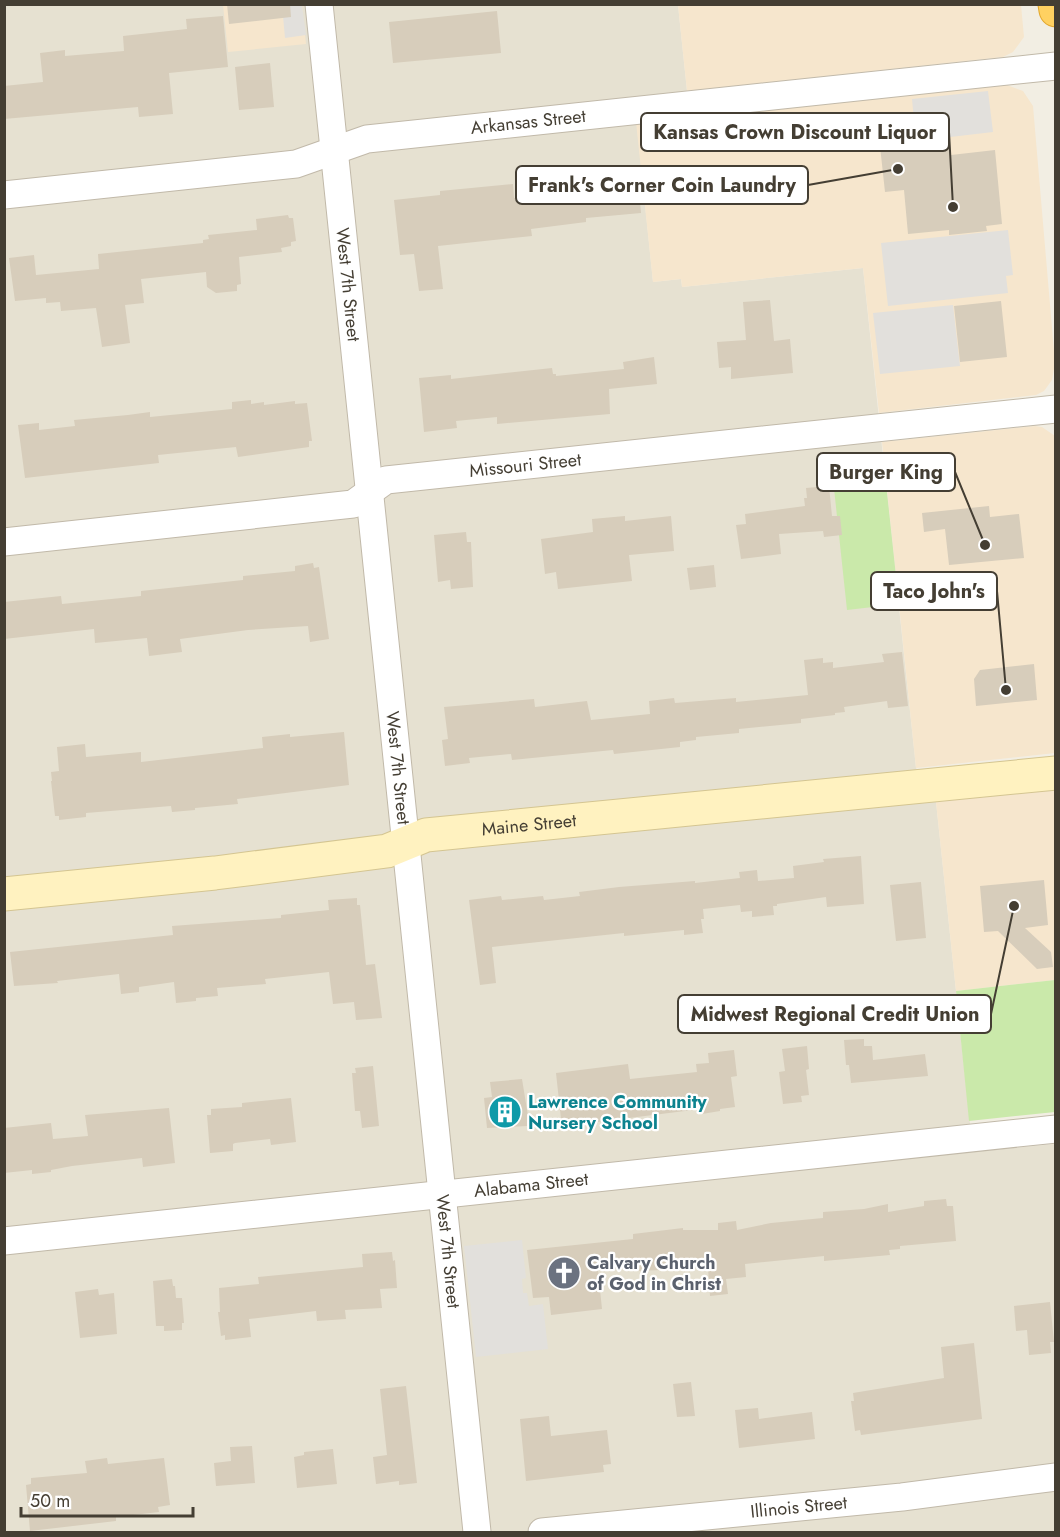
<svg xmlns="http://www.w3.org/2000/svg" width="1060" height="1537" viewBox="0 0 1060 1537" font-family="Jost,sans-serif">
<rect width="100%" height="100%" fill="#f2eee3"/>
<!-- residential -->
<path fill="#e6e1d1" d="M5 5H678L687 91 634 97 653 282 681 279 682 287 863 268 916 768 936 802 973 1152 1055 1144V1532H5Z"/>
<!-- commercial -->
<path fill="#f6e6cd" d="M223 5H302L306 44 228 52Z
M678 5H1021L1024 37 1013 52 1003 57 687 91Z
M1007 85 1023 91 1033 106 1055 363 1052 380 1044 391 1036 395 879 413 863 268 682 287 681 279 653 282 636 122Z
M1035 426 1042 427 1055 436V753L916 768 882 442Z
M1055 790V980L956 991 936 802Z"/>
<!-- green -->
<path fill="#cae9aa" d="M885 474 899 604 847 610 833 479Z
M1055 980V1112L969 1121 956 991Z"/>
<!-- parking -->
<path fill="#e2e0dc" d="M282 5H302L306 35 285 38Z
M988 91 993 132 916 141 912 99Z
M1008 230 1013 275 1006 276 1008 293 888 306 881 243Z
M953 305 960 366 880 374 873 313Z
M522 1240 526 1278 522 1279 523 1293H527L529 1306 543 1304 548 1349 476 1357 464 1246Z"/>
<!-- building -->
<path fill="#d7cdbb" d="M227 4H290L291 17 229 24Z
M497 11 501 53 393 63 389 22Z
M223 16 228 67 169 73 173 114 139 117 138 107 4 119V86L43 82 40 53 65 50V56L124 51 123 36 187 29 186 19Z
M270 63 274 107 239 110 235 67Z
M910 134 912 151 950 147 951 155 995 150 1002 224 986 226 987 231 949 235V230L908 234 904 190 885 192 879 137Z
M638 181 641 213 586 218V222L531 229 532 236 438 246 443 289 419 291 414 254 400 255 394 200 440 195V191L513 184 514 198 600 188V185Z
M288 215 289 218H293L296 241 291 242V246L281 248 282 252 239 257 241 284 237 285V291L216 293 207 287 206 272 141 279 144 303 125 305 130 343 102 347 96 308 61 311 60 302 46 303V298L15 301 9 258 34 255 36 275 99 269 98 254 203 243V240L209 239 208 235 257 230 256 219Z
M770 300 774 341 790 339 793 373 731 379V367L719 368 717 342 746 340 743 302Z
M1001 301 1007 357 960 362 954 306Z
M654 357 657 384 609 389 610 414 497 424V417L456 421 457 428 424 432 419 378 451 375V379L552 368 553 374H556V376L624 369 623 362Z
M251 400V404L264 402V405L295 401V404L307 403 312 441H309V447L238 457 236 447 158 455 159 463 25 478 18 425 39 423V430L75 426 74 420 128 415 150 412V417L232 409V402Z
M829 486 832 516H840L842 535 824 537 823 531 779 534 781 554 741 559 736 525 746 524 745 514 805 506 804 498H807L806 488Z
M989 506 990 517 1019 514 1024 558 949 565 945 529 924 532 922 513Z
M625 516V521L671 516 674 551 629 555 632 581 558 589 556 572 545 574 541 539 593 532 592 519Z
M466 532 467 542H471L473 587 451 589 450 580 438 582 434 535Z
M313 563 314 568 319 567 329 639 310 642 308 626 248 630 180 639 182 652 149 656 147 638 95 643 94 629 4 639V602L61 596 62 604 141 596V591L243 580V576L295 571V566Z
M714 565 716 587 690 590 687 568Z
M902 652 908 706 888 708 887 701 844 707 845 712 835 713V715L801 719V723L739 729V733L696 737V740L680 742V747L614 754 613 750 512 760 511 754 469 758 470 763 445 766 442 740 448 739 444 707 534 699 535 707 587 701 591 720 650 714 649 701 674 698 675 703 736 698V702L808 695 804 660 823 658V663L833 662V668L884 662 882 654Z
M1034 664 1037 700 976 706 974 679 980 670Z
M344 732 349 785 237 799 238 804 195 808V810L172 812 171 806 86 813V817L59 820V816H55L51 781H52L51 772 59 771 57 747 85 744 86 757 141 752V762L263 748 262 737 290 734V737Z
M861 856 864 904 827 907 826 897 777 904V906H773L774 915 752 917V911L741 912 740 905 703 909 704 919H701L703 933 684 935V930L624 936V933L492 947 496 983 480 985 469 900 501 896 502 900 543 896 544 900 580 896 579 892 619 887 695 881V883L740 878 739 872 757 870 758 881 794 878 793 866 824 862 823 859Z
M1044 880 1048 925 1025 928 1051 952 1053 967 1037 969 998 931 984 932 980 886Z
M921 882 926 938 896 941 890 885Z
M357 898V905H360L366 965 375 964 382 1018 356 1020 354 1002 333 1004 329 972 265 979 266 984 217 988 218 996 196 998V1001L176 1003 174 982 139 987V992L121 994 119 974 57 981 58 983 14 986 10 952 173 935 172 926 281 918V915L329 910 328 900Z
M864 1039V1046H872L873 1060 925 1054 928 1076 851 1083 849 1065H846L844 1040Z
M807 1046 809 1069 806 1070 809 1095 801 1096 802 1102 783 1104 779 1072 785 1071 782 1049Z
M734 1050 737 1076 731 1077 735 1107 720 1109V1111L702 1114 701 1109 565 1126 564 1118 561 1119 556 1073 628 1064 630 1079 697 1072 696 1064 709 1063 708 1053Z
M373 1066 379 1126 362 1128 360 1111H355L352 1073H356L355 1068Z
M522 1079 529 1122H527V1126L487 1128 484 1098 492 1097 490 1082Z
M291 1098 296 1142 271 1145 270 1139 235 1143 233 1144V1151L210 1153 207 1115H211V1109L242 1107V1103Z
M169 1108 175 1163 143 1167 142 1158 72 1166 51 1170V1172L32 1174V1170L4 1173V1128L51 1123 53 1139 88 1136 85 1115Z
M946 1199 947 1206H953L956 1241 900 1246V1249L889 1250 890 1255 824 1261V1256L745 1264 746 1277 726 1279 728 1294 710 1296 708 1268 637 1271V1267L598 1270 602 1309 551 1315 549 1297 533 1298 527 1250 633 1239V1234L683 1228V1230H718V1223L736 1221 737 1230 771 1223 823 1218V1212L864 1209 888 1204V1212L924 1206V1201Z
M392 1252 393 1261 395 1260 397 1288 380 1289 382 1308 345 1310 346 1319 317 1321 316 1311 249 1319 251 1337 225 1340V1335L221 1336 218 1312H220L219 1288 259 1284 258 1277 363 1267 362 1254Z
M172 1279 173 1286H175L176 1298H182L184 1323H182V1330L164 1331V1326H156L153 1281Z
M98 1289 99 1295 114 1293 117 1334 80 1338 75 1292Z
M1050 1302 1054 1342H1050L1051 1353 1029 1355 1027 1330 1016 1331 1014 1306Z
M974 1343 982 1419 861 1435 860 1430 855 1431 851 1401H854L853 1393 944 1378 941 1347Z
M691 1382 695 1416 677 1417 673 1384Z
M406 1386 417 1483 399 1485V1481L376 1484 373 1457 387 1455 380 1389Z
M758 1408 759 1419 812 1412 815 1439 739 1448 735 1410Z
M549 1416 551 1436 607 1430 611 1464 603 1465 604 1472 526 1481 520 1419Z
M252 1446 255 1483 216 1486 214 1463 231 1461 230 1447Z
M333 1449 337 1484 297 1488 294 1457 304 1455V1452Z
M107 1458 108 1464 164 1458 170 1505 158 1507 159 1512 116 1517V1521L30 1531 26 1485 31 1484V1478L87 1473 85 1461Z"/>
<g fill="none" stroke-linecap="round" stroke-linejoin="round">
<defs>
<g id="street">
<path id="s1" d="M319 4 477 1532"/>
<path id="s2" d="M4 195 296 164 367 139 1056 66"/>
<path id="s3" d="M4 542 353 504 386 480 1056 409"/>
<path id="s4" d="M4 1241 1056 1129"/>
<path id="s5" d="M542 1532 902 1497 1056 1477"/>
</g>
<g id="secondary">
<path id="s6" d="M4 894 215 873 387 851 426 835 1056 773"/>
</g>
<path id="highway" d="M1055 4 1056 10"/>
</defs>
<!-- street casing -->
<use href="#street" stroke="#c1b9a9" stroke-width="29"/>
<!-- secondary casing -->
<use href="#secondary" stroke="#d4c591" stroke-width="35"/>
<!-- highway casing -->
<use href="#highway" stroke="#e2a72d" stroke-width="35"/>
<!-- street -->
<use href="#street" stroke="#fff" stroke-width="27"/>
<!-- secondary -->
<use href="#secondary" stroke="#fff2c0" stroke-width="33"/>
<!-- highway -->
<use href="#highway" stroke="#ffd161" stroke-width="33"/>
</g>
<!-- icons -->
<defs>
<symbol id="building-disc" viewBox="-11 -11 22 22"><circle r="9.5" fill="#0f9aa8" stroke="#fff"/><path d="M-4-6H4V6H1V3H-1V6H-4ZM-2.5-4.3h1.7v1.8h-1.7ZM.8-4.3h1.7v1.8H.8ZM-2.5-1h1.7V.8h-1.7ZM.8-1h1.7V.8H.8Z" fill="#fff"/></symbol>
<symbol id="church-disc" viewBox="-11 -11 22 22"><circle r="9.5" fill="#6b7280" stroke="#fff"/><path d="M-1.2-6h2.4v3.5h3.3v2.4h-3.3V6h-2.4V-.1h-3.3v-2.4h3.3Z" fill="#fff"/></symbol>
</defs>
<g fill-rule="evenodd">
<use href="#building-disc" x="486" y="1093" width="38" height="38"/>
<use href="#church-disc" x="545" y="1254" width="38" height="38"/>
</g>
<g text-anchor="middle" stroke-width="4.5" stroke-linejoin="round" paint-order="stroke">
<!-- street labels -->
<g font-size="18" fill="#443e33" stroke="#fff">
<text dy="6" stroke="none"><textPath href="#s2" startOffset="531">Arkansas Street</textPath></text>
<text dy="6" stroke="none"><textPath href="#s1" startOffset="282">West 7th Street</textPath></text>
<text dy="6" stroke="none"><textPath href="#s3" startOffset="532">Missouri Street</textPath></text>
<text dy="6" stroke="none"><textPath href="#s1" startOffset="768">West 7th Street</textPath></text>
<text dy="6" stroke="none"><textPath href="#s6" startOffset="531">Maine Street</textPath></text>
<text dy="6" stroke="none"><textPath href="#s4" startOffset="530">Alabama Street</textPath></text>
<text dy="6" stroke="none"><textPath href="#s1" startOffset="1254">West 7th Street</textPath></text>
<text dy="6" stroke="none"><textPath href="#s5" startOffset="258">Illinois Street</textPath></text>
</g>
<!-- culture labels -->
<g font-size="18" font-weight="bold" fill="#0d838f" stroke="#fff" text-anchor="start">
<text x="528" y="1108">Lawrence Community<tspan x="528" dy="21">Nursery School</tspan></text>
</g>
<!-- worship labels -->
<g font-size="18" font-weight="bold" fill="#5b616d" stroke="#fff" text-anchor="start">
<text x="587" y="1269">Calvary Church<tspan x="587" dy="21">of God in Christ</tspan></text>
</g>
</g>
<!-- callouts -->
<path fill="none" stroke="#443e33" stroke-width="2" d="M953 207L949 132M898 169L808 185M985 545L955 472M1006 690L997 591M1014 906L991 1014"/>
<g fill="#443e33" stroke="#fff" stroke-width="2">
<circle cx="953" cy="207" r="6"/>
<circle cx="898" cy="169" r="6"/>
<circle cx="985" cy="545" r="6"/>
<circle cx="1006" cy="690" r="6"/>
<circle cx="1014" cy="906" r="6"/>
</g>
<g fill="#fff" stroke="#443e33" stroke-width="2">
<rect x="641" y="113" width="308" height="38" rx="6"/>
<rect x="516" y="166" width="292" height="38" rx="6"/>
<rect x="817" y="453" width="138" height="38" rx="6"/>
<rect x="871" y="572" width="126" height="38" rx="6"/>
<rect x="678" y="995" width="313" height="38" rx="6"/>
</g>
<g font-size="20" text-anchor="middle" font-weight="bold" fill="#443e33">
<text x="795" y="139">Kansas Crown Discount Liquor</text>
<text x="662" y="192">Frank's Corner Coin Laundry</text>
<text x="886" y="479">Burger King</text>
<text x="934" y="598">Taco John's</text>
<text x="835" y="1021">Midwest Regional Credit Union</text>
</g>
<!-- border -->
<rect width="1060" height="1537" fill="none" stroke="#443e33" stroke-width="12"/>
<!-- scale -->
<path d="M21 1507v9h172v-9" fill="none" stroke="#443e33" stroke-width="3"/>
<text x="30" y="1507" font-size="18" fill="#443e33" stroke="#ffffff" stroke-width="4.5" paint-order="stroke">50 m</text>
</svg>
